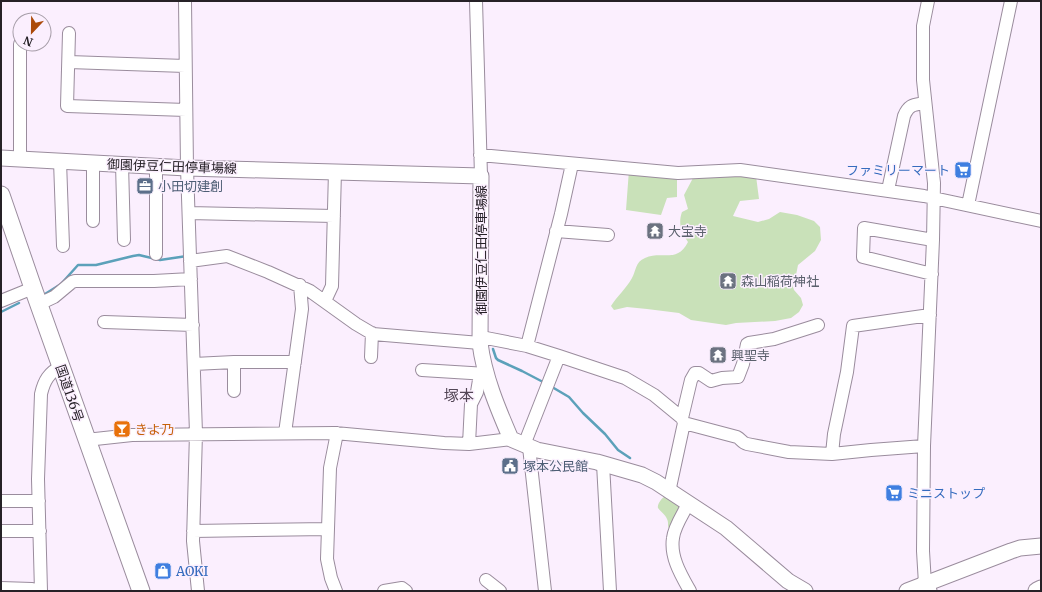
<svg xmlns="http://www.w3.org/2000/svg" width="1042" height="592" viewBox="0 0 1042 592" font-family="Merriweather,'Noto Sans JP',serif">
<rect width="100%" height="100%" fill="#fbeffe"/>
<!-- green -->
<path fill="#c9e1b9" d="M629 170 677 175V197L667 198 661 215 626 210Z
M756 176 759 199 740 201 733 216 758 222 769 219 780 212 797 215 814 221 820 227 821 240 815 251 798 265 796 275 792 284 794 290 801 298 803 305 799 312 791 318 775 321 736 323 726 325 691 320 679 313 647 309 627 307 614 310 611 306C617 296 626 289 632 278 636 271 635 262 645 258 662 250 677 264 688 242 681 232 678 223 682 212L688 209 684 195 693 178Z
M664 497 668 498 682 506 669 529C667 525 669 523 667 519 665 514 661 512 658 508 657 505 661 499 664 497Z"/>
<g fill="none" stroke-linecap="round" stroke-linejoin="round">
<!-- stream -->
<path stroke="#5ca1ba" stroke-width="2.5" d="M45 294 61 284 78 265H96L133 256 139 255 160 260 187 256
M1 312 19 303
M493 349 496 358 498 360 522 371 545 383
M552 387 569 397 583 413 605 434 618 450 630 458"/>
<defs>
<path id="minor" d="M185 1 187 168 196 433 193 541 198 591
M476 1 481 176
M69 33 67 106 186 110
M69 62 185 66
M480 155 678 173 740 170 924 196 1041 221
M20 159V44
M60 161 63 246
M93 163V221
M122 164 124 240
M156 166V254
M888 190 904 116C909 104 914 105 925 103
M968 205 1011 1
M189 213 334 216
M556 231 608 235
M190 261 227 256 268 272 310 291 356 324 373 334 480 343
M932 274 863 257 864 228 933 240
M1 301 33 288
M325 301 332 286 335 171
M39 304 54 297 72 282 75 281H154L191 279
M104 322 193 325
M481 337 527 346 559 356 625 378 654 395 682 418 684 423 737 437C741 439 742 443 747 444L789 452 832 454 871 450 924 446
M527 346 561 214 572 164
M371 357 372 333
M234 362H295
M194 364 234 362V391
M422 370 487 374
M682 418 691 380 695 373H699L711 381 722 378 738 377 743 364 747 344 749 343 774 339 818 325
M285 433 302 309 300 285
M86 440 132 435 335 433 444 443 469 444 511 439
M469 444 471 404 477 392 480 374
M524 445 559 356
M529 447 545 591
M832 454 834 434 847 372 853 326 930 315
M603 464 610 591
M669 492 684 423
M1 501H39
M688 504C683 514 674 527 673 538 670 557 681 575 690 591
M1 531H40
M193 531 328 529
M486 580 500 591
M925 584 923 551 924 446 933 240 934 183 923 80V26L928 1
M1 588 32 589 40 591
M41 591 38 479 41 394C44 381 49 372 61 367
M336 591 331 578 327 559 330 468 337 433
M384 591 402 588 406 591"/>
<path id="major" d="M1 158 187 168 481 176 480 343C484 376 498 409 511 439L537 450 597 462 642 475 656 482 726 528 788 581 805 591
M907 591 1011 551 1020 548 1041 546"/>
<path id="highway" d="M1 195 33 288 141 591
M925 584 928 591
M1037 591 1041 589"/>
</defs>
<!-- minor casing -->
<use href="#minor" stroke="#9a8c9d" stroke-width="14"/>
<!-- major casing -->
<use href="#major" stroke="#9a8c9d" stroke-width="17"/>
<!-- highway casing -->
<use href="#highway" stroke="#9a8c9d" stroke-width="19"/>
<!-- minor -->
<use href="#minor" stroke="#fff" stroke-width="12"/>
<!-- major -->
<use href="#major" stroke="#fff" stroke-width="15"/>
<!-- highway -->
<use href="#highway" stroke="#fff" stroke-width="17"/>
</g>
<!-- icons -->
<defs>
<symbol id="supermarket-square" viewBox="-11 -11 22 22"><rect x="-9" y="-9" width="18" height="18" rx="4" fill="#3f7fe0" stroke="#fbeffe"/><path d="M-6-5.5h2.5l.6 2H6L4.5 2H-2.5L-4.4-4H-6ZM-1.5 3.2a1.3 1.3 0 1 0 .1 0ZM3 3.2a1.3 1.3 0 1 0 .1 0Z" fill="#fff"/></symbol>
<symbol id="office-square" viewBox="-11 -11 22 22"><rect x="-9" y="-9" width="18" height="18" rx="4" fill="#5c6f8a" stroke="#fbeffe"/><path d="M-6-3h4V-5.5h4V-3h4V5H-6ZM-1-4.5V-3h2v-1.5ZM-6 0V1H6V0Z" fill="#fff"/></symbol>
<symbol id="temple-square" viewBox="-11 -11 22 22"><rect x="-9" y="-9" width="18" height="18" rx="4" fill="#6b7280" stroke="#fbeffe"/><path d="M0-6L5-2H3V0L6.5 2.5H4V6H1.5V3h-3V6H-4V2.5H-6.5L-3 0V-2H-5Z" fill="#fff"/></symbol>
<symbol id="bar-square" viewBox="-11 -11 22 22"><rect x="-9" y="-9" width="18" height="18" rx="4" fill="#e8710a" stroke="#fbeffe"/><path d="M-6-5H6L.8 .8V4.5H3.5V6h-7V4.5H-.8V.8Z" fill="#fff"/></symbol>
<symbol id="civic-square" viewBox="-11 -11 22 22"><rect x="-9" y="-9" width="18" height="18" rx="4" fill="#5c6f8a" stroke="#fbeffe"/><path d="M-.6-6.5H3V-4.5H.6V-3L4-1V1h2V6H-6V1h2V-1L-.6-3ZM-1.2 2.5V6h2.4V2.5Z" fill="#fff"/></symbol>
<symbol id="shop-square" viewBox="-11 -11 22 22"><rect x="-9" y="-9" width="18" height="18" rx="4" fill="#3f7fe0" stroke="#fbeffe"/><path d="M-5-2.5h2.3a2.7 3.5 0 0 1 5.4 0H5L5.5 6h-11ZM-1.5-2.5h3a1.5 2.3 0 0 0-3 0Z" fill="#fff"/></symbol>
</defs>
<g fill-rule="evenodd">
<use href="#supermarket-square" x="953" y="160" width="20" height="20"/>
<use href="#office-square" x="135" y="176" width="20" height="20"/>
<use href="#temple-square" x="645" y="221" width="20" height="20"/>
<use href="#temple-square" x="718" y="271" width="20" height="20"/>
<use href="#temple-square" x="708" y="345" width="20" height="20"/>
<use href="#bar-square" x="112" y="419" width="20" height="20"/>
<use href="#civic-square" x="500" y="456" width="20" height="20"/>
<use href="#supermarket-square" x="884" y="483" width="20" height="20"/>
<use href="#shop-square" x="153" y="561" width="20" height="20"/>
</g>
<g text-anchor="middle" stroke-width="3" stroke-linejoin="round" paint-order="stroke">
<!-- street labels -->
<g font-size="13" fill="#262127" stroke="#fbeffe">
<text transform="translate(172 166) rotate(2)" y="5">御園伊豆仁田停車場線</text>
<text transform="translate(481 250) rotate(-90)" y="5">御園伊豆仁田停車場線</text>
<text transform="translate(70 393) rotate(71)" y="5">国道136号</text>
</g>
<!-- shop labels -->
<g font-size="13" fill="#366cbe" stroke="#fbeffe" text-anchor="start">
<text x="950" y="175" text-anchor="end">ファミリーマート</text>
<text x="907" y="498">ミニストップ</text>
<text x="176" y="576">AOKI</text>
</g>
<!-- service labels -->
<g font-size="13" fill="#4e5e75" stroke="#fbeffe" text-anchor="start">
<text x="158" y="191">小田切建創</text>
<text x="523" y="471">塚本公民館</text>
</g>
<!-- worship labels -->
<g font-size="13" fill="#5b616d" stroke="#fbeffe" text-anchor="start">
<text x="668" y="236">大宝寺</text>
<text x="741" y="286">森山稲荷神社</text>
<text x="731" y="360">興聖寺</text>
</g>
<!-- food labels -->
<g font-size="13" fill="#c56008" stroke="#fbeffe" text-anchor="start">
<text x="135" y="434">きよ乃</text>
</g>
<!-- quarter labels -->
<g font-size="15" fill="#534656" stroke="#fbeffe">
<text x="459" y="401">塚本</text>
</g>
</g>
<!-- border -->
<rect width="1042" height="592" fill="none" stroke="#262127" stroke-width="4"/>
<!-- north arrow -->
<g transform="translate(32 32) rotate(202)"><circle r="19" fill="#fbeffe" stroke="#a69da8"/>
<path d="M0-3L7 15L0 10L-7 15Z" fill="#ab4909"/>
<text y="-6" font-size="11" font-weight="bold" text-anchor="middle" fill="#262127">N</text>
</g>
</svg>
